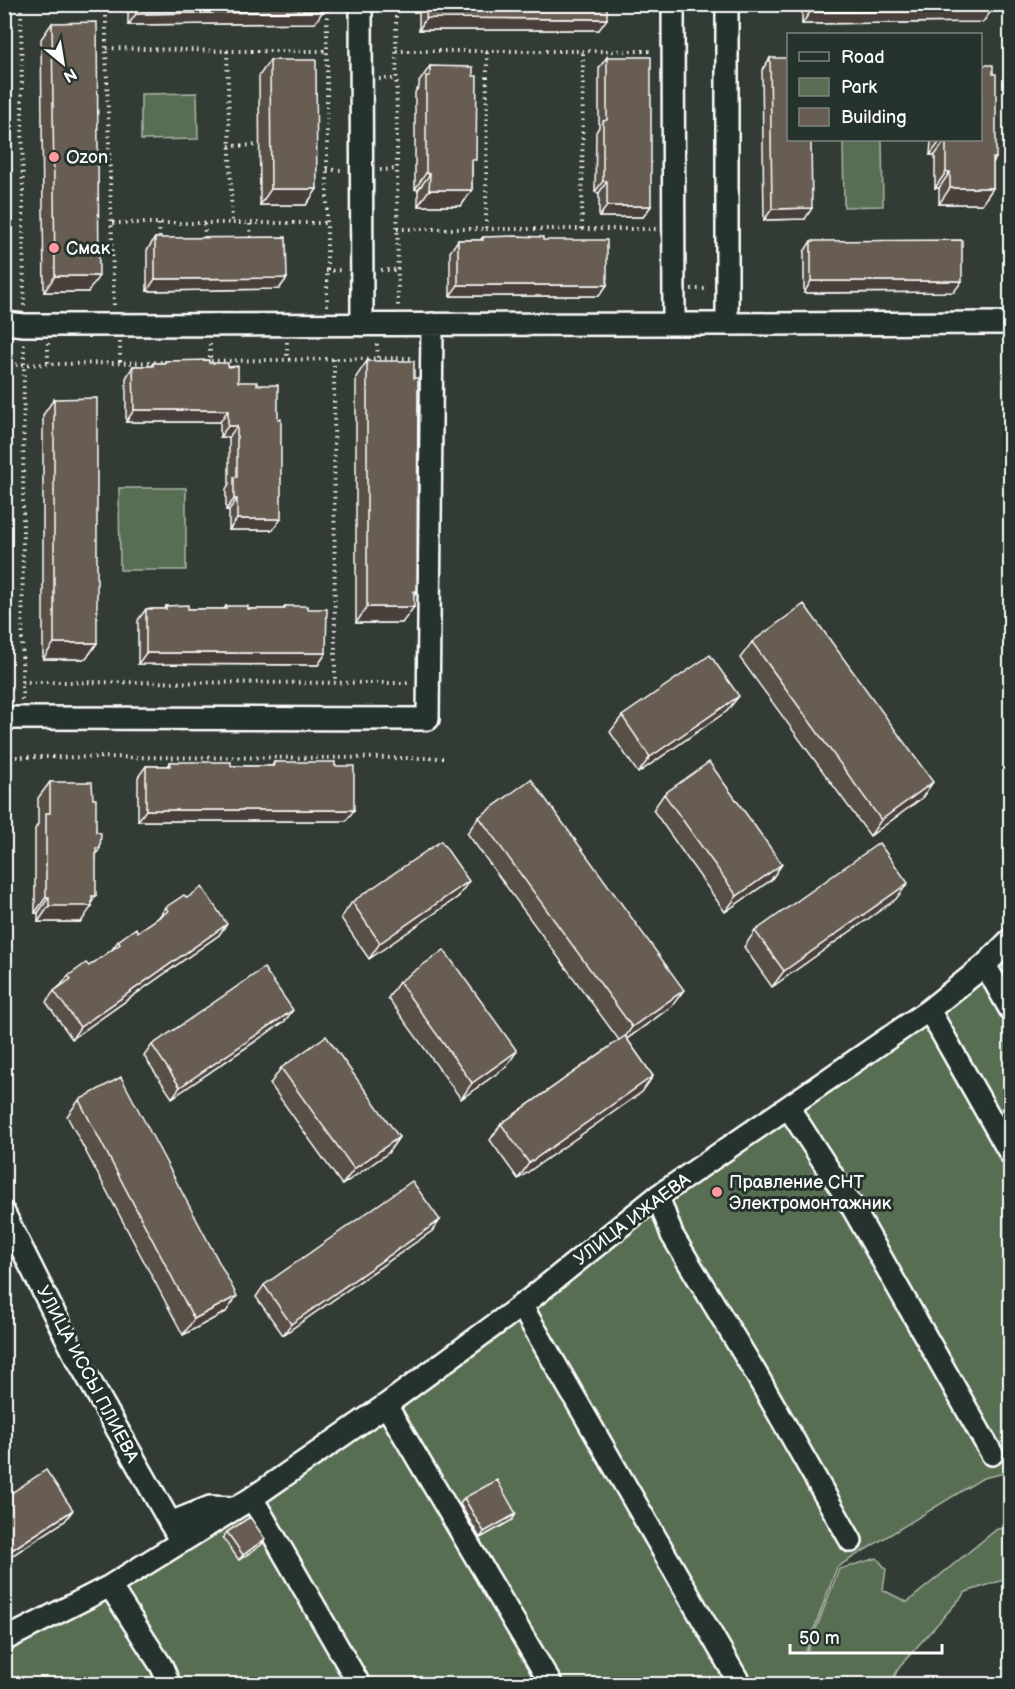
<svg xmlns="http://www.w3.org/2000/svg" width="1015" height="1689" viewBox="0 0 1015 1689" font-family="'Balsamiq Sans',sans-serif">
<rect width="100%" height="100%" fill="#333b35"/>
<filter id="ink" filterUnits="userSpaceOnUse"><feTurbulence type="fractalNoise" baseFrequency=".0167" numOctaves="2"/><feDisplacementMap in="SourceGraphic" scale="12" xChannelSelector="R" yChannelSelector="G"/><feConvolveMatrix kernelMatrix="1 2 1 2 8 2 1 2 1" color-interpolation-filters="sRGB"/></filter>
<g filter="url(#ink)">
<!-- green -->
<path fill="#596e52" stroke="#acb6a8" stroke-width="1.5" d="M197 93 198 139 141 140V94Z
M843 140H882L883 206 844 207Z
M119 488H186V570H120Z
M1010 944V1472L983 1478 837 1567 806 1651 808 1650 839 1569 877 1558 886 1569 883 1590 907 1602 997 1529 1010 1527V1578L966 1592 900 1666 890 1684H5V1651L106 1600Z"/>
<g fill="none" stroke-linecap="round" stroke-linejoin="round">
<defs>
<path id="minor" d="M361 4 362 325
M673 4 674 324H727V4
M5 323 24 325 674 324
M727 324 1010 323
M7 718 428 719 432 324
M985 965 1010 1009
M929 1010 1010 1153
M788 1107 849 1201 992 1454
M658 1196 672 1235 755 1372 851 1541
M4 1213 74 1353 176 1533
M521 1305 740 1684
M386 1405 551 1684
M252 1498 359 1684
M170 1523 210 1507 235 1508
M110 1586 162 1667 169 1684
M4 1640 110 1586 252 1498 386 1405 530 1299 658 1196 929 1010 985 965 1010 940"/>
</defs>
<!-- minor casing -->
<use href="#minor" stroke="#fff" stroke-width="26"/>
<!-- path -->
<path stroke="#fff" stroke-width="4" stroke-dasharray="1.5 4.5" stroke-linecap="butt" d="M21 4 24 307
M106 4V48
M396 4 398 307
M227 51 232 225
M396 51H653
M379 79H396
M229 146 260 145
M327 170H342
M380 170 397 169
M113 223H326
M159 224 160 243
M204 224 206 242
M250 224 251 242
M397 229H486L487 51
M486 229H582L583 51
M582 229H656
M381 270H398
M326 271 343 270
M691 289H708
M114 305 106 48 227 51H326
M327 306V4
M120 342V363
M287 342V359
M48 343V363
M210 344V361
M377 344 378 358
M334 359 335 682
M205 361 413 358
M4 365 167 362
M22 682 408 683
M22 700 24 344
M4 757 443 758"/>
<!-- minor -->
<use href="#minor" stroke="#26332d" stroke-width="21"/>
</g>
<!-- wall -->
<path fill="#595047" stroke="#fff" stroke-width="1.5" d="M128 4H323L315 23 128 25Z
M419 4H607L599 30H419Z
M802 4H991V11L983 22 802 24Z
M52 23 88 292H44L41 39Z
M607 57 651 206 643 217H599V193L595 192 596 132 599 127V68Z
M770 58 805 219 764 220 762 70Z
M270 60 317 189 306 205H260L259 76Z
M430 66 472 165V190L461 206H418V190L415 189V92L419 87V82Z
M931 140H981L996 158 993 163V188L982 204H939V188H935V155H930Z
M483 237 543 240 607 285 599 296H450V252L458 240H480Z
M155 238 287 278 279 289 147 291V250Z
M811 241 954 292 804 293V252Z
M165 361 209 363 228 367 238 382 273 530H229V510H226V489L229 484V437H220V422H126V378L133 366H151L153 363H164Z
M367 361 417 591 414 596 402 623H356V377Z
M54 399 97 643 86 659H43V415Z
M166 606 188 609H224L226 606 248 609H283L285 606 307 609 326 653 318 665 138 664V620L146 609H164Z
M752 642 922 798 870 836 740 658Z
M727 711 638 773 610 732 622 716Z
M170 762 231 766H272L274 762 335 766 346 821H138V777L146 766H168Z
M50 782 93 799 96 832 100 848 96 855 92 901 81 922H38V913H35V829L38 824V798Z
M664 794 782 864 771 880 725 912 653 810Z
M479 817 672 1006 627 1039 653 1076 642 1092 518 1179 490 1140 501 1124 619 1040 467 833Z
M458 897 369 959 341 918 352 902Z
M896 899 772 987 744 947 755 931Z
M166 907 219 935 72 1039 46 1002 54 991 61 985 68 976 89 966 111 951 118 941 138 932 159 917Z
M399 982 506 1067 461 1099 388 998Z
M285 1021 172 1098 144 1056 152 1045Z
M281 1068 399 1137 388 1153 342 1185 270 1084Z
M79 1100 226 1312 183 1335 67 1116Z
M440 1220 432 1231 283 1335 256 1297 264 1285Z
M464 1498 512 1520 480 1538 460 1504Z
M227 1532 265 1539 261 1545 239 1560 223 1538Z"/>
<!-- shaded-wall -->
<path fill="#49413a" stroke="#fff" stroke-width="1.5" d="M323 11 315 23 128 25 136 14Z
M991 11 983 22 802 24 810 12Z
M426 18 607 19 599 30H419Z
M941 140H946L935 155H930Z
M946 172H950L939 188H935Z
M426 173 430 174 418 190 415 189Z
M603 181H607L599 193 595 192Z
M950 188H993L982 204H939Z
M271 189H317L306 205H260Z
M429 190H472L461 206H418Z
M607 206H651L643 217H599Z
M812 208 805 219 764 220 772 209Z
M55 276H99L88 292H44Z
M287 278 279 289 147 291 155 279Z
M811 281H962L954 292 804 293Z
M458 285H607L599 296H450Z
M134 410H228L220 422H126Z
M228 426H237L229 437H220Z
M234 499H237L229 510H226Z
M237 519H281L273 530H229Z
M367 607H414L402 623H356Z
M54 643H97L86 659H43Z
M146 653H326L318 665 138 664Z
M739 696 727 711 638 773 650 757Z
M933 782 922 798 870 836 881 820Z
M146 810H354L346 821H138Z
M782 864 771 880 725 912 737 896Z
M469 881 458 897 369 959 380 943Z
M908 883 896 899 772 987 784 971Z
M92 896H96L89 906H92L81 922H38L49 906Z
M46 897H49L38 913H35Z
M227 924 219 935 72 1039 80 1027Z
M684 990 672 1006 621 1043 632 1027Z
M293 1010 285 1021 172 1098 180 1087Z
M517 1051 506 1067 461 1099 472 1083Z
M653 1076 642 1092 518 1179 529 1163Z
M399 1137 388 1153 342 1185 354 1169Z
M440 1220 432 1231 283 1335 291 1324Z
M237 1296 226 1312 183 1335 194 1319Z
M73 1510 65 1521 4 1561V1555Z
M516 1514 512 1520 480 1538 484 1532Z
M265 1539 261 1545 239 1560 243 1555Z"/>
<!-- building -->
<path fill="#685d53" stroke="#fff" stroke-width="1.5" d="M136 4H323V11L136 14Z
M427 4H607V19L426 18Z
M810 4H991V11L810 12Z
M97 22 99 276H55L52 23Z
M607 57H651V206H607V181H603V121L607 120Z
M770 58H789V140H811L812 208 772 209Z
M270 60H316L317 189H271Z
M981 65H993V74H996V158H993V188H950V172H946V140H981Z
M430 66 473 67V76H477L476 160H472V190H429L430 174 426 173V76H430Z
M514 236 543 237V240H607V285H458V240H483V237Z
M286 237 287 278 155 279V238Z
M962 240V281H811V241Z
M209 360V363H228V367L238 366V382H257V385H278V419H281V519H237V499H234V477H237V426H228V410H134L133 366H153V363H165V361Z
M367 361H414V378H418L417 591H414V607H367Z
M97 398V643H54V399Z
M804 604 933 782 881 820 752 642Z
M188 605V609H226V606H248V609H285V606H307V609H327L326 653H146V609H166V606Z
M710 655 739 696 650 757 622 716Z
M170 762H231V766H274V762H335V766H354V810H146V766H170Z
M709 762 782 864 737 896 664 794Z
M531 779 684 990 632 1027 479 817Z
M50 782H92L93 799H96V832L101 833 100 848H96V896H92V906H49V897H46V813H50Z
M441 841 469 881 380 943 352 902Z
M879 843 908 883 784 971 755 931Z
M202 887 227 924 80 1027 54 991 71 979 68 976 86 963 89 966 120 944 118 941 136 928 138 932 168 911 166 907 184 895 187 898Z
M444 950 517 1051 472 1083 399 982Z
M264 968 293 1010 180 1087 152 1045Z
M326 1036 399 1137 354 1169 281 1068Z
M625 1036 653 1076 529 1163 501 1124Z
M121 1077 237 1296 194 1319 79 1100Z
M412 1181 440 1220 291 1324 264 1285Z
M46 1470 73 1510 4 1555V1498Z
M497 1480 516 1514 484 1532 464 1498Z
M250 1517 265 1539 243 1555 227 1532Z"/>
</g>
<!-- markers -->
<g fill="#ff9aa2" stroke="#26332d" stroke-width="2">
<circle cx="54" cy="157" r="6"/>
<circle cx="54" cy="248" r="6"/>
<circle cx="717" cy="1192" r="6"/>
</g>
<g text-anchor="middle" stroke-width="6" stroke-linejoin="round" paint-order="stroke">
<!-- poi labels -->
<g font-size="18" fill="#fff" stroke="#26332d" text-anchor="start">
<text x="66" y="163">Ozon</text>
<text x="66" y="254">Смак</text>
<text x="729" y="1188">Правление СНТ<tspan x="729" dy="21">Электромонтажник</tspan></text>
</g>
<!-- street labels -->
<g font-size="18" fill="#fff" stroke="#26332d">
<text transform="translate(632 1219) rotate(-37)" y="6">УЛИЦА ИЖАЕВА</text>
<text transform="translate(88 1374) rotate(62)" y="6">УЛИЦА ИССЫ ПЛИЕВА</text>
</g>
</g>
<!-- margin -->
<rect width="1015" height="1689" fill="none" stroke="#26332d" stroke-width="24"/>
<rect x="12" y="12" width="991" height="1665" fill="none" stroke="#fff" stroke-width="2" filter="url(#ink)"/>
<!-- legend -->
<rect x="787" y="33" width="195" height="108" fill="#26332d" stroke="#7d8581" stroke-width="1.5"/>
<rect x="799" y="52" width="30" height="9" fill="#26332d" stroke="#7d8581" stroke-width="1.5"/>
<text x="841" y="63" font-size="18" fill="#ffffff">Road</text>
<rect x="799" y="78" width="30" height="18" fill="#596e52" stroke="#7d8581" stroke-width="1.5"/>
<text x="841" y="93" font-size="18" fill="#ffffff">Park</text>
<rect x="799" y="108" width="30" height="18" fill="#685d53" stroke="#7d8581" stroke-width="1.5"/>
<text x="841" y="123" font-size="18" fill="#ffffff">Building</text>
<!-- north arrow -->
<g transform="translate(63 63) rotate(150)" stroke="#26332d" stroke-width="4.5" paint-order="stroke">
<path d="M0-4.5L10 22L0 15L-10 22Z" fill="#ffffff"/>
<text y="-9" font-size="16" font-weight="bold" text-anchor="middle" fill="#ffffff">N</text>
</g>
<!-- scale -->
<path d="M790 1644v9h152v-9" fill="none" stroke="#ffffff" stroke-width="3"/>
<text x="799" y="1644" font-size="18" fill="#ffffff" stroke="#26332d" stroke-width="4.5" paint-order="stroke">50 m</text>
</svg>
